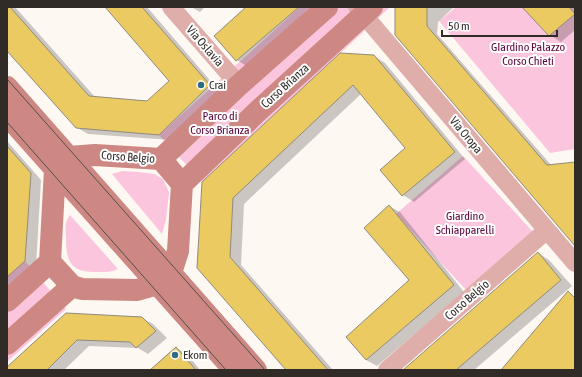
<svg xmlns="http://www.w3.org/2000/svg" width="582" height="377" viewBox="0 0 582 377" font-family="'Asap Condensed',sans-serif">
<rect width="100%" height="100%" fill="#fef8f3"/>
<!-- green -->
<path fill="#fbc5dd" d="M300 7H390L202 182 159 135Z
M456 7H575V149L550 153 439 21Z
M463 156 534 233 467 291 396 214Z
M122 171 139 172 154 174 163 179 169 192 166 220 162 234 112 174Z
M70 215 118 269C112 272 106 272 100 272 73 273 66 265 66 239 66 234 65 228 66 223 66 221 69 217 70 215Z
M25 261 66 309 7 362V277Z"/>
<!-- shadow -->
<path fill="#0003" d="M7 7H15L95 97 148 102 170 81 106 7H147L220 92 171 140 88 134 76 127 7 49Z
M191 7H205L200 12Z
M247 7H310L248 67 237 60Z
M396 7H454L438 22 437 34 552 166 575 163V244Z
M523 7H574L575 9V30L561 42 550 35Z
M374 56 385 63 465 159 414 202 403 195 406 148 361 94 244 204 241 265 333 370H288L198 267 203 183Z
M7 141 41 180 36 267 7 293Z
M389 206 400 212 464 292 377 366 366 360 410 281Z
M538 253 549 260 572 286 474 370H404Z
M66 314 142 318 153 324 167 338 148 354 138 348 89 346 64 370H16Z
M176 348 187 354 200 370H152Z"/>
<!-- building -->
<path fill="#ebca62" stroke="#8f8b7d" d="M7 7H10L89 96 147 101 169 81 105 7H142L210 85 159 135 76 128 7 51Z
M246 7H299L236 61 214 36Z
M395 7H427V26L547 165 575 162V246L395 35Z
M522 7H569L575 14 549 36Z
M340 53 374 55 455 152 402 196 380 170 405 148 353 85 233 198 230 257 328 370H286L197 268 202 182Z
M7 146 31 173 25 261 7 277Z
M389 205 454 285 366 360 346 337 409 280 364 228Z
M538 252 561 280 456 370H403Z
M568 291 575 298V370H501Z
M66 313 142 317 156 331 136 348 130 342 77 340 47 370H7V367Z
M176 347 196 370H150Z"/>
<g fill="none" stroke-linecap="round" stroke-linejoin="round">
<!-- street -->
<path stroke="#dfaeaa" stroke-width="18" d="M171 7 239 85
M357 7 575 263
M387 370 547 230"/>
<!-- secondary -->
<path stroke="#ce8883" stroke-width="22" d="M7 87 256 370
M7 115 234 370
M95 155 161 159 182 184 178 251 171 273 158 284 137 290 82 289 72 286 50 262 55 169 69 157Z
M161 159 239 85 327 7
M182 184 259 110 372 7
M7 301 50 262
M7 344 72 286"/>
<!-- tram -->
<path stroke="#534d4a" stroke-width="1" d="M7 79 265 370
M7 122 226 370"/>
</g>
<!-- markers -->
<g fill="#306b83" stroke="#fff" stroke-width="1.5">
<circle cx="201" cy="85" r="4"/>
<circle cx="175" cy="355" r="4"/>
</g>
<g text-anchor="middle" stroke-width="4" stroke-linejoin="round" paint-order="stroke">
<!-- street labels -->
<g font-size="12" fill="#312b28" stroke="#fff">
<text transform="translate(205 46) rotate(49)" y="4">Via Oslavia</text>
<text transform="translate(285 86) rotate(-42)" y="4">Corso Brianza</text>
<text transform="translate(466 135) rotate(50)" y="4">Via Oropa</text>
<text transform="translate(128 157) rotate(4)" y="4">Corso Belgio</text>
<text transform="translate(467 300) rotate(-41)" y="4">Corso Belgio</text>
</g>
<!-- park labels -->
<g font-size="12" fill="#5c053b" stroke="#fff">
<text x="528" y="51">GIardino Palazzo<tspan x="528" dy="14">Corso Chieti</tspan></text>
<text x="220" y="120">Parco di<tspan x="220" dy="14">Corso Brianza</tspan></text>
<text x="465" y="220">Giardino<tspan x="465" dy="14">Schiapparelli</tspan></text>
</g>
<!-- poi labels -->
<g font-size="12" fill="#312b28" stroke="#fff" text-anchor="start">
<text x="209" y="89">Crai</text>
<text x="183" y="359">Ekom</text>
</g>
</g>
<!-- border -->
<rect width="582" height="377" fill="none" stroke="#312b28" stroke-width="16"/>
<!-- scale -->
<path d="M442 30v6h115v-6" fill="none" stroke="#312b28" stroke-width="2"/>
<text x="448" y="30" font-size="12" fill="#312b28" stroke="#ffffff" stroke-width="3" paint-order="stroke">50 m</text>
</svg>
